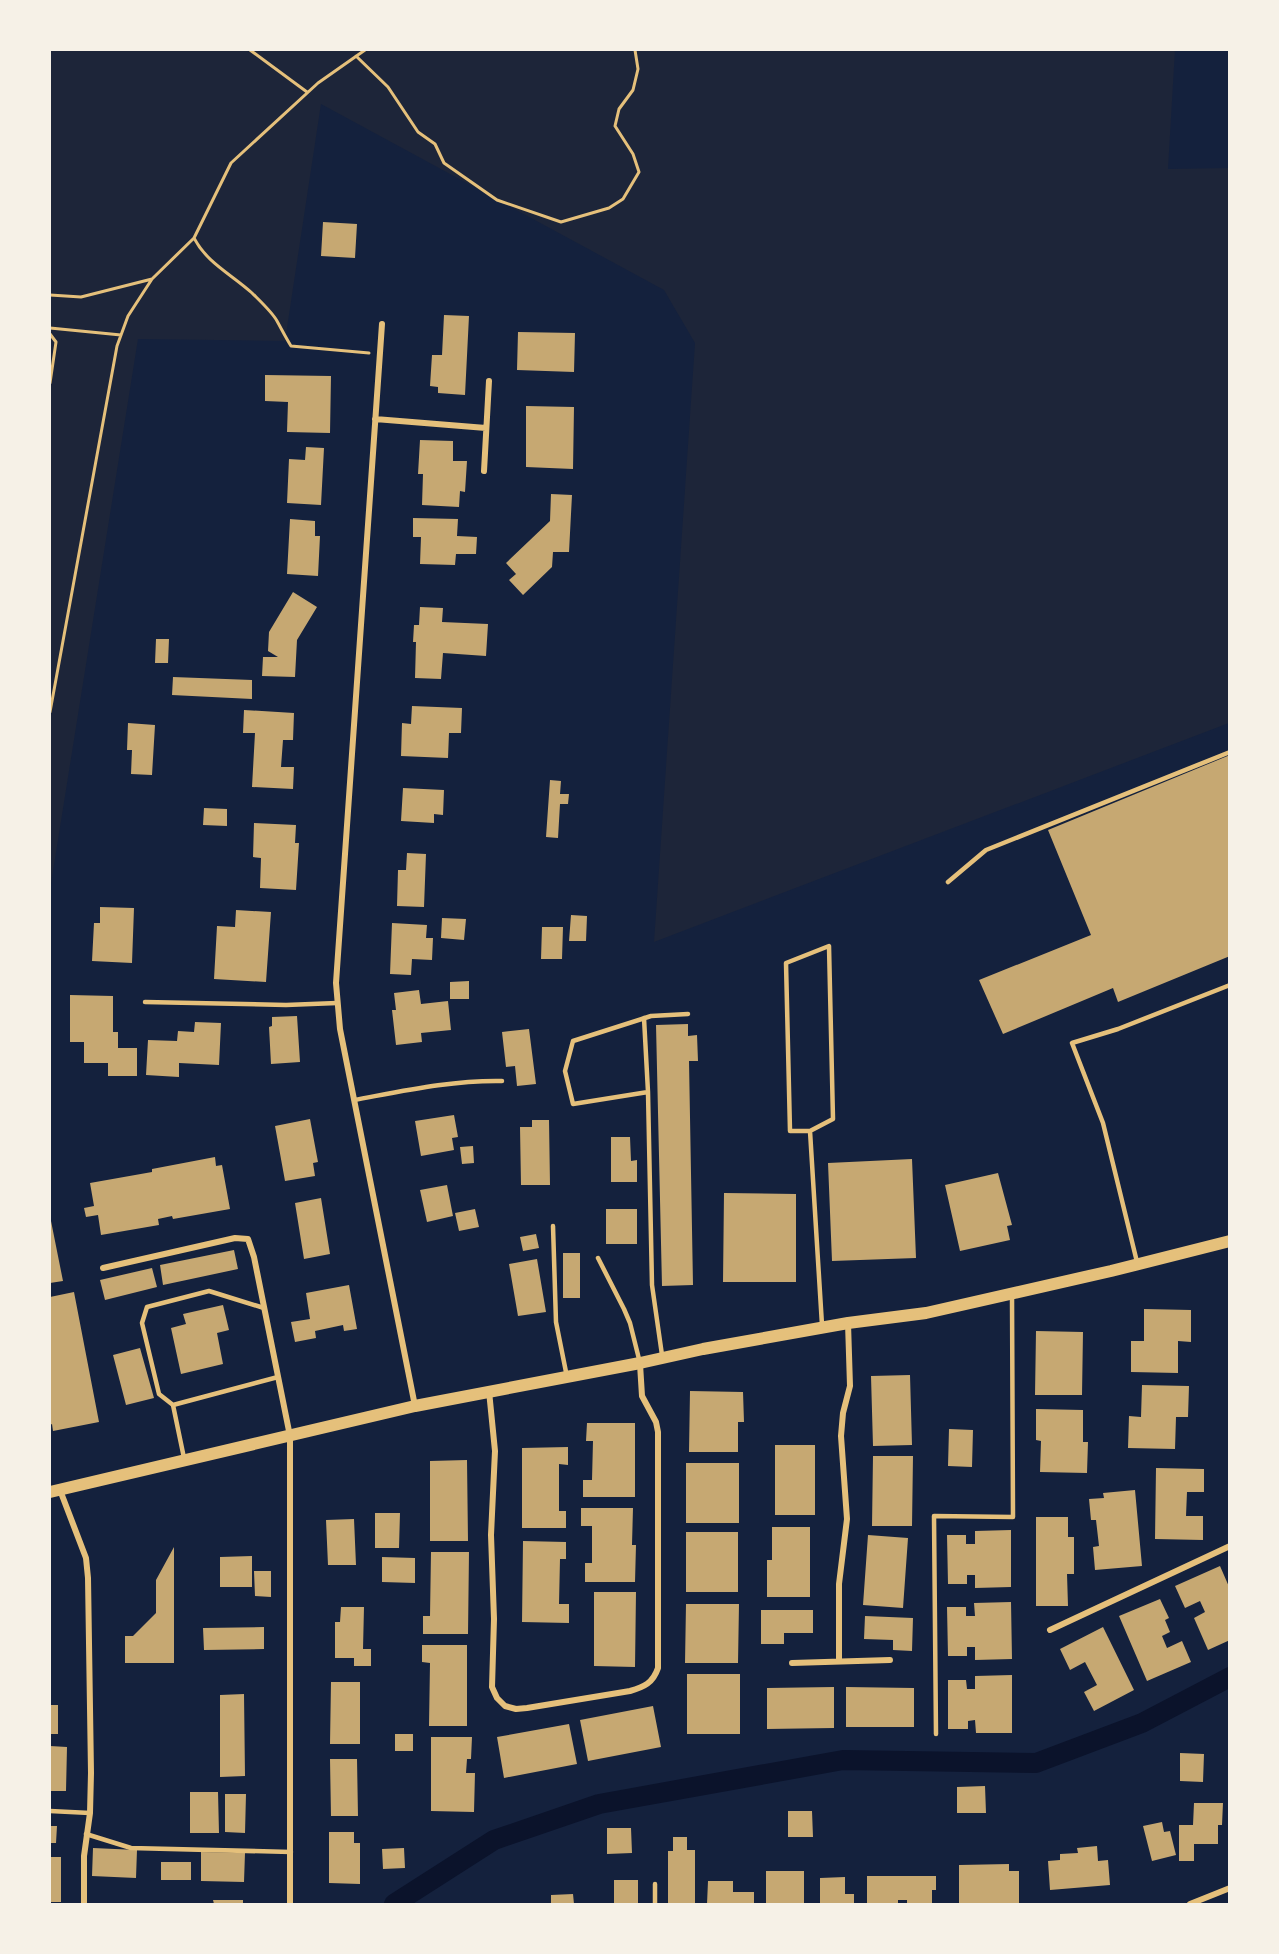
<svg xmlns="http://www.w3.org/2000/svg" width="1279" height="1954" viewBox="0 0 1279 1954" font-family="Spectral,serif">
<rect width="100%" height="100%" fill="#14213d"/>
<!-- green -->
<path fill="#1d2539" d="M50 50H1175L1168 169 1229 168V723L654 942 695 343 664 290 321 104 285 341 138 339 50 890Z"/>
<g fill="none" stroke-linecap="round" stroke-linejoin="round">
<!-- canal -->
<path stroke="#0b132b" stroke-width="20" d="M394 1904 494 1840 599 1804 843 1760 1036 1763 1142 1723 1230 1677"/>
</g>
<!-- building -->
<path fill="#c6a872" d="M323 222 357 224 355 258 321 256Z
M444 315 469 316 465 395 438 393V387L430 386 432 355H442Z
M518 332 575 333 574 372 517 370Z
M265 375 331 376 330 433 287 432 288 402 265 401Z
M526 406 574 407 573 469 526 467Z
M420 440 453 441V461H467L465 492 460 491 459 507 422 505 423 474H418Z
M306 447 324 448 321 505 287 503 289 459 305 460Z
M551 494 572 495 569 552H553L552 567 523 595 509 580 516 574 506 563 550 521Z
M413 518 458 519 457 536 477 537 476 554H456L455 565 420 564 421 537H413Z
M290 519 315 521V536H320L318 576 287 574Z
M293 592 317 607 297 640 295 677 262 676 263 657H278L268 651 269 632Z
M420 607 443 608 442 622 488 624 486 656 443 653 441 679 415 678 416 642H413L414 625H419Z
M156 639H169L168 663H155Z
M173 677 252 680V699L172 695Z
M412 706 462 708 461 733H449L448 758 401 756 402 723 411 724Z
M244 710 294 713 293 740H283L281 767H294L293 789 252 787 255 733H243Z
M128 723 155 725 152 775 131 774 132 750H127Z
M1230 755V956L1118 1002 1113 988 1003 1034 979 980 1091 935 1048 830Z
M550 780 561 781 560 794H569L568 804H560L558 838 546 837Z
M403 788 444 790 443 815 434 814V823L401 821Z
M204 808 227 809V826L203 825Z
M254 823 296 825 295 843H299L296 890 260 888 261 858 253 857Z
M407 853 426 854 424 907 397 906 398 870H406Z
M100 907 134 908 132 963 92 961 94 923H100Z
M236 910 271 912 266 982 214 979 217 926 235 927Z
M571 915 587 916 586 941H569Z
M442 918 466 919 464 940 441 938Z
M392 923 427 925 426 938H433L432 960 412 959 411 975 390 974Z
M542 927H563L562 959H541Z
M469 981V999H450V982Z
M419 990 421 1004 448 1001 451 1030 421 1033 422 1042 396 1045 392 1010H396L394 993Z
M70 995 113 996V1032H118V1048H137V1076H108V1063H84V1042H70Z
M297 1016 300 1062 271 1064 269 1027 272 1026V1017Z
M195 1022 221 1023 219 1065 179 1063V1077L146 1075 148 1040 177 1041 178 1031 194 1032Z
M688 1024V1036L697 1035 698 1061H689L693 1285 662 1286 656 1025Z
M529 1029 536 1084 517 1086 515 1066 506 1067 502 1032Z
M454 1115 458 1137 452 1138 454 1150 421 1156 415 1121Z
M310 1119 318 1162 313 1163 315 1176 285 1181 275 1126Z
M532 1120H549L550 1185H521L520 1127H532Z
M611 1137H630L631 1161 637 1160V1182H611Z
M473 1146 474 1163 462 1164 460 1147Z
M215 1157 216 1166 222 1165 230 1209 173 1219 172 1216 158 1219 159 1225 101 1235 98 1215 86 1217 84 1208 94 1206 90 1183 152 1172V1169Z
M912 1159 916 1258 832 1261 828 1163Z
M998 1173 1012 1225 1007 1226 1010 1240 960 1251 945 1185Z
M447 1185 453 1216 427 1222 420 1190Z
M724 1193 796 1194V1282H723Z
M321 1198 330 1254 304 1259 295 1203Z
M475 1209 479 1227 459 1231 455 1213Z
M606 1209H637V1244H606Z
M50 1216 63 1281 50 1283Z
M536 1234 539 1248 523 1251 520 1237Z
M234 1250 238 1269 163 1285 160 1265Z
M563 1253H580V1298H563Z
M537 1259 546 1312 518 1316 509 1264Z
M152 1268 157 1287 105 1300 100 1280Z
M349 1285 357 1329 344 1331 343 1325 315 1331 316 1338 295 1342 291 1322 310 1319 306 1293Z
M74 1292 99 1422 53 1431 52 1424 50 1425V1297Z
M223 1305 229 1330 217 1333 223 1364 181 1374 171 1328 186 1324 183 1314Z
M1144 1309 1191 1310V1342L1178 1341V1373L1131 1372V1341H1144Z
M1036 1331 1083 1332 1082 1395H1035Z
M140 1348 154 1398 126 1405 113 1355Z
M910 1375 912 1445 873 1446 871 1376Z
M1142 1385 1189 1386 1188 1417H1176L1175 1449 1128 1448 1129 1416 1141 1417Z
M690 1391 743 1392 744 1422H738V1452H689Z
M1036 1409 1083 1410V1442H1088L1087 1473 1040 1472 1041 1441 1036 1440Z
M587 1423H635V1497H583V1480H592L593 1441H586Z
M949 1429 973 1430 972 1467 948 1466Z
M775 1445H815V1515H775Z
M568 1447V1465L559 1464V1511H566V1528H522V1448Z
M873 1456H913L912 1526H872Z
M467 1460 468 1541H430V1461Z
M686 1463H739V1523H686Z
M1156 1468 1204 1469V1492H1187L1186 1516H1203V1540L1155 1539Z
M1135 1490 1142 1566 1095 1570 1093 1547 1099 1546 1096 1520H1091L1089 1499 1104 1498 1103 1493Z
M581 1508H633L632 1545H636L635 1582H585V1563H592V1526H581Z
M375 1513H400L399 1548H375Z
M1036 1517H1068V1537H1074V1574H1067L1068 1606H1036Z
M354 1519 356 1565H328L326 1520Z
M772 1527H810V1597H767V1560H772Z
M1011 1530V1587L975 1588V1575H967V1584H948L947 1535H966V1544H975V1531Z
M686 1532H738V1592H686Z
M868 1535 908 1538 903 1608 863 1605Z
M523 1541 566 1542V1559H560L559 1604H569V1623L522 1622Z
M174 1547V1663H125V1636H133L156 1613V1580Z
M431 1552H469L468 1634H423V1616H430Z
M252 1556V1587H220V1557Z
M382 1557 415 1558V1583L382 1582Z
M1220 1566 1230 1589V1640L1208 1650 1194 1618 1205 1612 1200 1601 1185 1608 1175 1586Z
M254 1571H271V1597L255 1596Z
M594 1592H636L635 1667 594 1666Z
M1160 1599 1169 1618 1165 1620 1170 1632 1162 1636 1167 1648 1182 1641 1191 1662 1147 1681 1119 1616Z
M1011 1602 1012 1659 975 1660V1647H967V1656H948L947 1607H966V1616H975L974 1603Z
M686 1604H739L738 1663H685Z
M341 1607H364L363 1649H371V1666H354V1658H335V1622H340Z
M761 1610H813V1633H784V1644H761Z
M865 1616 913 1618 912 1651 893 1650V1640L864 1639Z
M264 1627V1649L204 1650 203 1628Z
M1103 1627 1134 1690 1094 1711 1084 1692 1097 1685 1085 1662 1070 1670 1060 1649Z
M422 1645H467V1726H429L430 1663 422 1662Z
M687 1674H740V1734H687Z
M1012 1675V1733H976L975 1720 968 1721V1729H948V1680H966L967 1689H975V1676Z
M331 1682H360V1744H330Z
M834 1687V1728L767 1729V1688Z
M846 1687 914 1688V1727H846Z
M244 1694 245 1776 220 1777V1695Z
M50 1705H58V1734H50Z
M653 1706 661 1747 588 1761 580 1720Z
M569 1724 577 1764 504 1778 497 1737Z
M395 1734H413V1751H395Z
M431 1737H472L471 1759H467L466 1773H475L474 1812 431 1811Z
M50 1746 67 1747 66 1791H50Z
M1180 1753 1204 1754 1203 1782 1180 1781Z
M330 1759H357L358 1816H331Z
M985 1786 986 1813H957V1787Z
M190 1792H218L219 1833H190Z
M225 1794H246L245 1833 225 1832Z
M1194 1803H1223L1222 1825H1218V1844H1194V1861H1179V1825H1193Z
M788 1811H812L813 1837H788Z
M1162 1822 1164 1832 1170 1831 1176 1855 1152 1861 1143 1826Z
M50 1826H57L56 1843H50Z
M607 1828H631L632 1853 607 1854Z
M329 1832H354V1843H360V1884L329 1883Z
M673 1837H687V1850H695V1904H668V1851H673Z
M1097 1846 1098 1861 1108 1860 1110 1885 1050 1890 1048 1861 1060 1860V1854L1078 1853 1077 1848Z
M93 1848 137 1850 136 1878 92 1876Z
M404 1848 405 1868 383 1869 382 1849Z
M201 1852 245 1853 244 1882 201 1881Z
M50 1857H61V1902H50Z
M161 1862H191V1880H161Z
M1009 1864V1871H1019V1904H959V1865Z
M766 1871H804V1903L766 1904Z
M867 1876H936V1890H932V1904H907V1900H898V1904H867Z
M845 1877V1894H854V1904H820V1878Z
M614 1880H638V1904H614Z
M708 1881H733V1892H754V1904H707Z
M573 1894 574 1904H551V1895Z
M213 1900H243V1904H214Z"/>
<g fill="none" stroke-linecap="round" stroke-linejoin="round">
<!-- path -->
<path stroke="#e5c07b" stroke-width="3" d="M250 50 307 92
M356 56 388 87 418 132 435 144 444 163 497 200 561 222 609 208 623 199 639 172 633 154 615 126 619 109 633 90 638 69 635 50
M194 238C207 263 231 274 252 293 260 301 272 312 277 321 282 330 286 338 291 346L369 353
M50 295 81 297 152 279 194 238 231 163 318 83 365 50
M50 328 121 335
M50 334 56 342 50 383
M50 712 117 346 128 316 152 279"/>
<!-- service -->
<path stroke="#e5c07b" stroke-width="4.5" d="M948 882 986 850 1230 752
M145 1002 286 1005 337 1003
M644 1018 648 1092
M354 1100C403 1091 452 1080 502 1081
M810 1131H790L786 963 829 946 833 1119 810 1131 822 1325
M553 1226 556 1322 567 1377
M598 1258 624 1309 630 1323 640 1363
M1137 1262 1103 1123 1072 1043 1118 1029 1230 985
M264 1308 209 1291 147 1307 142 1323 159 1394 173 1405 278 1377
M662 1355 652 1285 648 1092 573 1104 565 1071 573 1041 651 1016 688 1014
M173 1405 184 1458
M936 1734 934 1516 1013 1517 1012 1296
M50 1811 90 1813
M86 1834 131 1848 291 1852
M655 1884V1904"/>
<!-- minor -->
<path stroke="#e5c07b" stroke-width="6" d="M382 324 336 983 340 1029 415 1406
M375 419 486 428
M484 471 489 381
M103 1268 235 1238 248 1239 254 1257 290 1436V1904
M489 1391 495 1451 491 1535 494 1619 492 1687 497 1698 505 1706 516 1709 527 1708 630 1691C644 1687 653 1683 658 1668V1432L656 1422 642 1396 640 1364
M60 1490 86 1558 88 1578 91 1773 90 1813 84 1856V1904
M1050 1630 1230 1546
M839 1661V1584L847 1519 841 1436 843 1413 850 1386 848 1323
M792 1663 890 1660
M1190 1904 1230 1888"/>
<!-- secondary -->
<path stroke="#e5c07b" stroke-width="12" d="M50 1492 415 1406 640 1363 703 1349 848 1323 926 1313 1111 1271 1230 1241"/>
</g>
<!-- border -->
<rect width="1279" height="1954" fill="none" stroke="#f6f1e7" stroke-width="102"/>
</svg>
